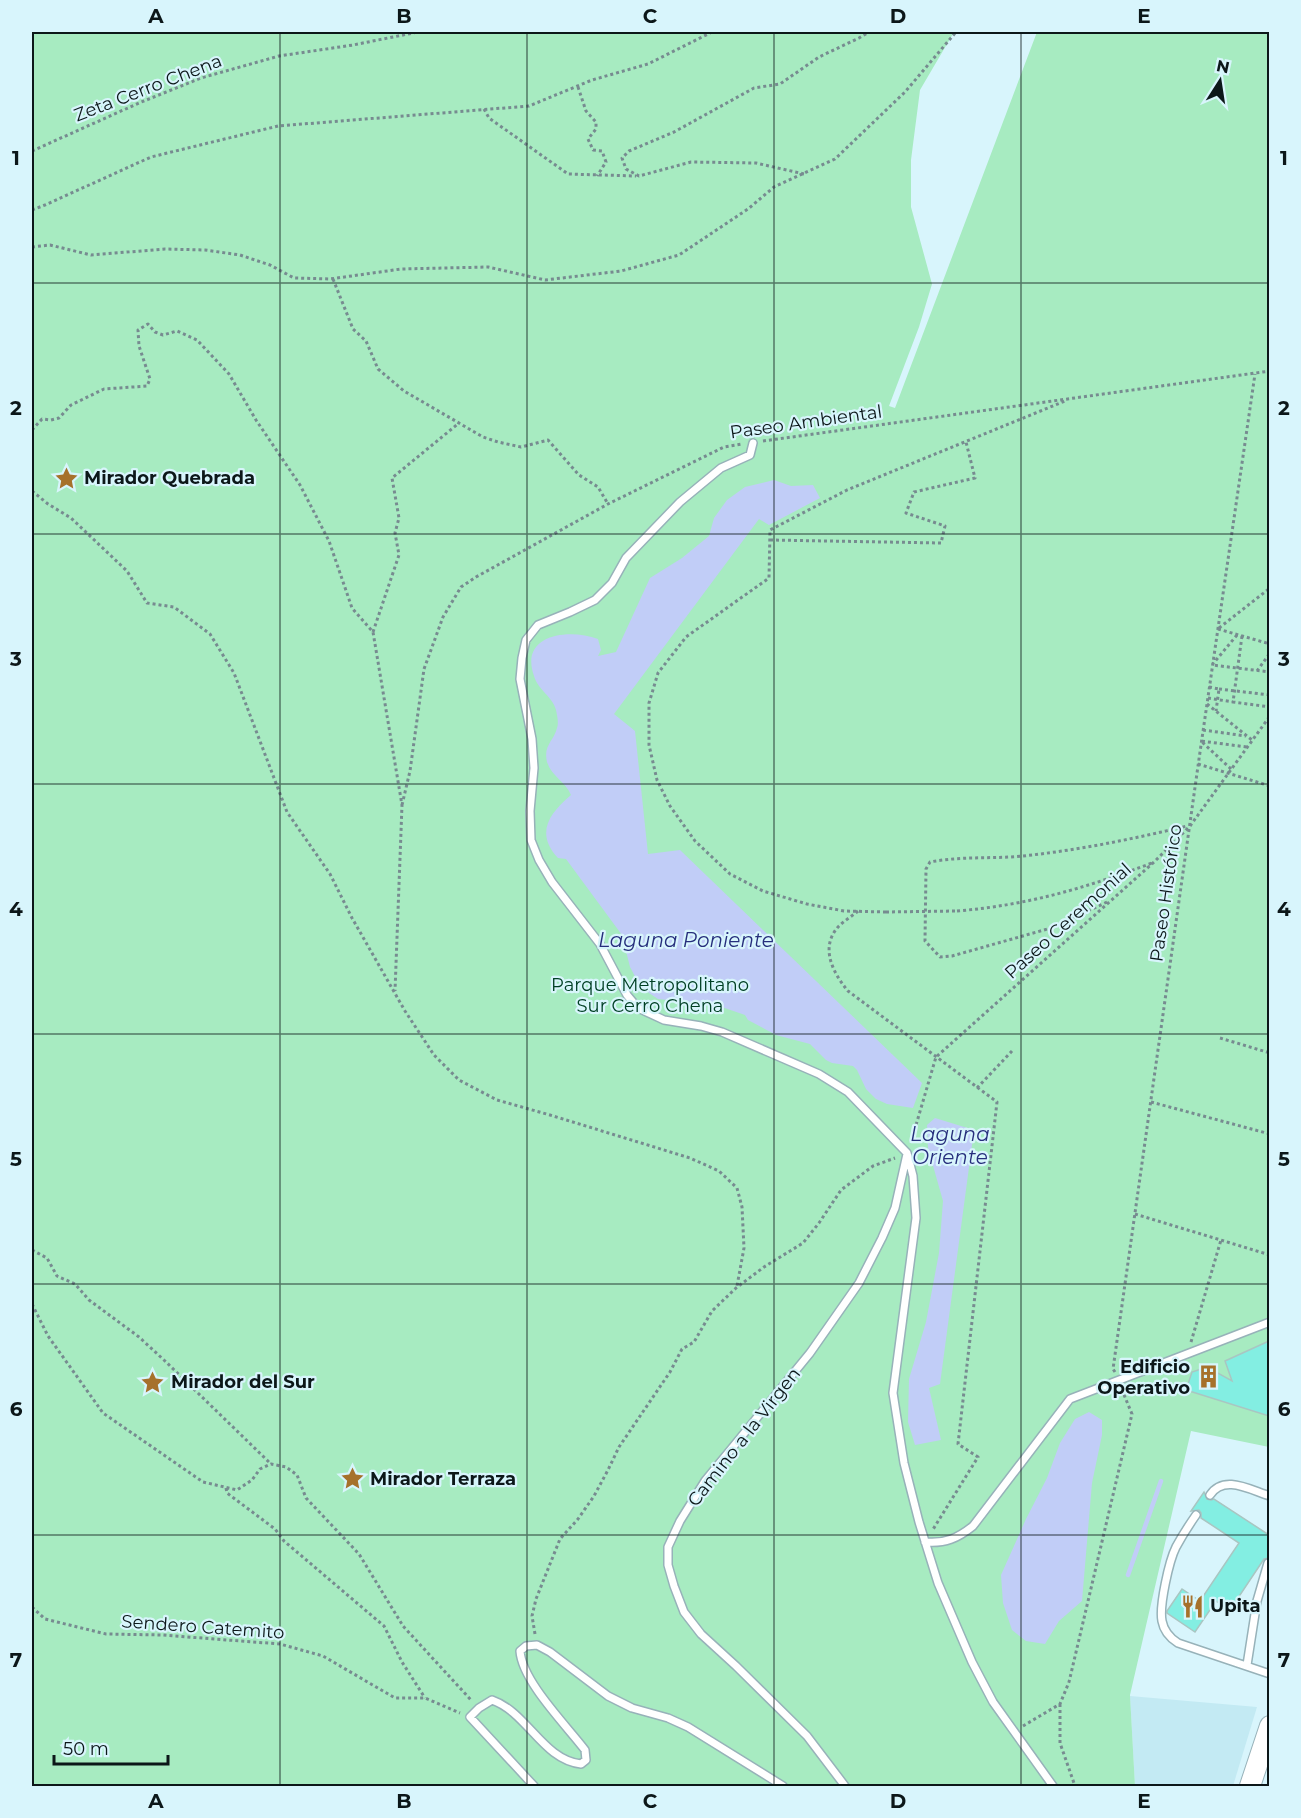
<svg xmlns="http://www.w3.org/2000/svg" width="1301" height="1818" viewBox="0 0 1301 1818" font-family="Montserrat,sans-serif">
<rect width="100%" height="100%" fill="#d8f5fc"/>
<!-- built -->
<path fill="#c3eaf3" d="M1130 1696 1257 1707 1233 1786H1135Z"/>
<!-- green -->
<path fill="#a7ebc1" d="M32 32H954L920 90 911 160V207L932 284 919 327 889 406 895 408 1037 32H1269V1447L1191 1431 1130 1695 1135 1786H32Z"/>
<!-- water -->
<path fill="#c1cdf7" d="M774 480 791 486 813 485 820 498 769 525 759 519 614 714 635 731 648 854 680 850 922 1083 913 1108 887 1104 876 1099 866 1089 857 1070 853 1066 832 1063 826 1060 810 1044 776 1035 748 1020 745 1015 716 1005 658 999 649 993 638 982 630 967 622 935 566 859 558 858C535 833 549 814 571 795 566 782 552 777 547 762 543 745 554 741 557 728 559 723 557 715 556 710 553 697 538 690 534 676 519 634 569 628 598 639L601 650 598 656 616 652 650 578 682 558 709 536 714 518 727 500 745 487Z
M935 1118 974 1130 940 1384 929 1388 941 1440 915 1445 908 1422 909 1379 926 1322 939 1253 943 1201 928 1148 927 1125Z
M1089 1412 1102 1420V1435L1092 1483 1082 1601 1059 1621 1045 1644 1026 1641 1012 1630 1003 1603 1001 1575 1026 1519 1047 1478 1060 1443 1075 1419Z"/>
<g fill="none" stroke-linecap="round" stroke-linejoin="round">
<!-- stream -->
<path stroke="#c1cdf7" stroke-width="4.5" d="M1128 1575 1161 1481"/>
</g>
<!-- building -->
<path fill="#83eee2" stroke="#a9c6c2" stroke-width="1.5" d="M1269 1341V1416L1186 1390 1192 1372 1207 1367 1232 1381 1225 1361Z
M1204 1492 1207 1499 1211 1500 1214 1499 1269 1535V1558L1264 1559 1230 1610 1216 1601 1195 1632 1167 1613V1611L1182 1589 1200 1601 1239 1543 1201 1518V1513L1199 1510 1191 1511Z"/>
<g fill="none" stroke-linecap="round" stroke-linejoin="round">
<defs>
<path id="service" d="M753 443 750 455 721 468 680 502 626 558 612 583 595 600 570 612 538 625 526 640 522 658 520 679 532 739 534 768 530 811 531 840 539 860 552 882 600 944 627 995 638 1008 664 1020 701 1026 722 1032 819 1074 848 1092 907 1153 913 1176 916 1218 893 1393 904 1463 919 1522 938 1583 972 1662 993 1702 1053 1786
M1210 1495C1224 1474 1250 1490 1270 1496
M1196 1515C1189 1525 1182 1536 1176 1547 1169 1561 1159 1606 1162 1621 1164 1632 1170 1638 1178 1643L1270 1674
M925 1542C945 1544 958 1538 973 1526L1070 1399 1270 1322
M1247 1665 1257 1601 1268 1563
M534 1786 470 1717 479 1708 492 1700C527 1712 543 1760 581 1764L586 1760 585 1750C566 1725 522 1681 520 1651L526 1646 537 1645 550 1652 608 1696 632 1708 668 1718 688 1727 783 1786
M845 1786 807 1736 736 1666 701 1634 684 1612 674 1586 668 1565V1547L680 1521 705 1481 810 1353 859 1283 882 1238 895 1208 907 1154"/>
<path id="secondary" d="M1250 1786 1270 1726"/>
</defs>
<!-- service casing -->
<use href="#service" stroke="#97b2b9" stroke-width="10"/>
<!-- secondary casing -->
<use href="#secondary" stroke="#97b2b9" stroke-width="22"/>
<!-- path -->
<path stroke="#778b90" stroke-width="3" stroke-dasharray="3 3" stroke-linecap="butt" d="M578 87 586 111 596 122V129L588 139 593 150 602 151 606 162 597 176
M484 109 489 118 568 174 636 176
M32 151 139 103 201 78 279 56 353 45 418 32
M804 174 756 163 691 162 639 176 626 169 622 158 629 151 674 132 754 88 780 84 819 57 859 38 869 32
M32 210 45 205 151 157 278 126 529 106 592 80 648 64 712 32
M32 247 50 245 91 255 165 249 205 250 240 255 270 265 294 278 330 279 401 269 488 267 545 280 621 271 679 255 748 209 774 187 835 159 905 92 956 32
M333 279 353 329 366 341 378 369 404 391 483 437 498 442 521 447 548 440 579 475 598 487 608 504
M32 430 42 419 51 420 59 418 71 405 104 389 147 386 150 379 139 346 138 330 148 324 155 332 163 335 177 331 197 340 229 374 256 420 300 485 329 541 352 608 373 632 402 805 395 991
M763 441 1270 371
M32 491 48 504 71 518 127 571 147 603 174 607 210 634 234 673 287 812 330 874 352 918 405 1011 434 1055 459 1080 497 1100 550 1115 690 1158 719 1171 737 1188 742 1207 744 1248 737 1286
M770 540 941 543 945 526 906 513 914 492 975 478 966 442
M1219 628 1270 588
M1218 629 1270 644
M373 632 399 555 395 533 399 518 392 478 459 423
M1237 635 1212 665 1270 672
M1242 636 1233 702 1270 707
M1257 671 1270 653
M1209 687 1219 689 1216 711
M1219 689 1270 695
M1208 698 1233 702
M1207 704 1252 740
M1203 730 1246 736
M1198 764 1270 786
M1231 769 1201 741 1247 747
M402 805 410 771 424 669 443 617 461 587 476 577 608 504 724 447 742 444
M1107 902 1051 928 952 956 940 957 925 941 926 869 930 862C961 856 992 859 1023 856 1079 850 1133 839 1187 826
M858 911C852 916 844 921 839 926 819 947 833 973 848 991L997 1102 958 1444 978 1457 932 1531
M957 911C1029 905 1085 888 1152 863
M886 912 844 911 807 904 763 891 730 874 695 841 670 806 657 780 649 745V703L658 673 686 637 769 578 770 530 847 490 1065 401
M1220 1038 1270 1053
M977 1088 1012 1051
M1151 1102 1270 1134
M911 1142 936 1057 1154 862 1190 826 1270 716
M1135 1214 1270 1255
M32 1250 47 1258 57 1276 75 1284 89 1300 139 1337 165 1361 271 1464
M32 1304 48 1336 103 1413 203 1482 237 1490 252 1480 260 1469 271 1464 286 1467 297 1475 306 1498 359 1554 403 1626 471 1700
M1191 1342 1221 1240
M1115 1372 1113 1369 1199 759 1255 374
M226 1488 227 1493 275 1529 284 1541 384 1626 402 1662 425 1698
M32 1607 45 1619 106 1634 162 1635 280 1644 323 1656 395 1698H425L460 1713
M535 1634 532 1616 536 1599 560 1539 578 1519 594 1496 608 1470 619 1447 670 1372 682 1349 694 1342 712 1311 736 1288 764 1267 803 1243 819 1223 841 1190 873 1166 895 1158
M1060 1704V1743L1075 1786
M1023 1726 1060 1704 1069 1682 1132 1414 1122 1390"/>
<!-- service -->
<use href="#service" stroke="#fff" stroke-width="7"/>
<!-- secondary -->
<use href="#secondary" stroke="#fff" stroke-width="20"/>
<!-- path-bridge -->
<path stroke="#778b90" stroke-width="3" stroke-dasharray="3 3" stroke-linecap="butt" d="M886 912 957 911"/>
</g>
<!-- grid -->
<path fill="none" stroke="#0c1719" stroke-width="1.5" stroke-opacity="0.55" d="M280 32V1786M527 32V1786M774 32V1786M1021 32V1786M32 283H1270M32 534H1270M32 784H1270M32 1034H1270M32 1284H1270M32 1535H1270"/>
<!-- icons -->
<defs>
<symbol id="sight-bare" viewBox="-9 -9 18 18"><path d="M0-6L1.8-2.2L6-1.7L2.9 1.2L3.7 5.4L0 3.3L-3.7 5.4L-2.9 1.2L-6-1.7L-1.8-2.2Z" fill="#a6712b" stroke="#d8f5fc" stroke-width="2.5" paint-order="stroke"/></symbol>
<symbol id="building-bare" viewBox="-9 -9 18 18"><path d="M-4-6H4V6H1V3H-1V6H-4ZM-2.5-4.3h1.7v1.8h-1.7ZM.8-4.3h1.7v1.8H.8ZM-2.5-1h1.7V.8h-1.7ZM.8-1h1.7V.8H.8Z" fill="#a6712b" stroke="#d8f5fc" stroke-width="2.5" paint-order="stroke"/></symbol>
<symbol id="restaurant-bare" viewBox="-9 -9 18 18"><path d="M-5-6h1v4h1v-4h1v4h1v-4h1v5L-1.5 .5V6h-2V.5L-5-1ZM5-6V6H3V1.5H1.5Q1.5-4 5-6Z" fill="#a6712b" stroke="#d8f5fc" stroke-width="2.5" paint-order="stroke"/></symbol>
</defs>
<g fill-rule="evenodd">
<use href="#sight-bare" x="50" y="462" width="33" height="33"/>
<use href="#building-bare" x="1192" y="1360" width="33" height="33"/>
<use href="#sight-bare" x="136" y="1366" width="33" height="33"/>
<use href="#sight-bare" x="336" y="1462" width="33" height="33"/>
<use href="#restaurant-bare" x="1176" y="1590" width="33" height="33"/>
</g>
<g text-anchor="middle" stroke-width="4.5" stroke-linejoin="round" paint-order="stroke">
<!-- street labels -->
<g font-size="18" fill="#0c1719" stroke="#d8f5fc">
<text transform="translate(148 88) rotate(-21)" y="6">Zeta Cerro Chena</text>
<text transform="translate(806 422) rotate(-8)" y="6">Paseo Ambiental</text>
<text transform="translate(1166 893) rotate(-82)" y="6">Paseo Histórico</text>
<text transform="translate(1068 921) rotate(-42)" y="6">Paseo Ceremonial</text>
<text transform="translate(744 1437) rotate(-52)" y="6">Camino a la Virgen</text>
<text transform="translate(203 1627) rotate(4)" y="6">Sendero Catemito</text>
</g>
<!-- poi labels -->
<g font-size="18" font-weight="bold" fill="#0c1719" stroke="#d8f5fc" text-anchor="start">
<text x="84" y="484">Mirador Quebrada</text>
<text x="1190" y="1373" text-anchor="end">Edificio<tspan x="1190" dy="21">Operativo</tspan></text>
<text x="171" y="1388">Mirador del Sur</text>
<text x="370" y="1485">Mirador Terraza</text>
<text x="1210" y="1612">Upita</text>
</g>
<!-- park labels -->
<g font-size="18" fill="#004024" stroke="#d8f5fc">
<text x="650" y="991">Parque Metropolitano<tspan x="650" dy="21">Sur Cerro Chena</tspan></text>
</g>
<!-- water labels -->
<g font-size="20" font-style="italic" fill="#262e7c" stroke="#d8f5fc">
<text x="686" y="947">Laguna Poniente</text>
<text x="950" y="1141">Laguna<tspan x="950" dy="23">Oriente</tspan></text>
</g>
</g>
<!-- border -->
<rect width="1301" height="1818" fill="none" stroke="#d8f5fc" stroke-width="66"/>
<!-- north arrow -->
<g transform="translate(1220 81) rotate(12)" stroke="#d8f5fc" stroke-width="4.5" paint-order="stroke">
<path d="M0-4.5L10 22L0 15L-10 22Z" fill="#0c1719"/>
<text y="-9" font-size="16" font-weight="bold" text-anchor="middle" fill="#0c1719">N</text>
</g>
<!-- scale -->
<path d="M54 1755v9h114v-9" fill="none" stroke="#0c1719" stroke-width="3"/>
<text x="63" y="1755" font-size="18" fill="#0c1719" stroke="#d8f5fc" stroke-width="4.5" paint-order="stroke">50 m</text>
<rect x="33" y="33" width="1235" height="1752" fill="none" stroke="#0c1719" stroke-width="2"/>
<g font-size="20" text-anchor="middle" font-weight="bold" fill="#0c1719">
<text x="156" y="23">A</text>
<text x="404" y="23">B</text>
<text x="650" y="23">C</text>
<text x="898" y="23">D</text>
<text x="1144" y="23">E</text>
<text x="16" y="165">1</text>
<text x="1284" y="165">1</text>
<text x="16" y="415">2</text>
<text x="1284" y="415">2</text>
<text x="16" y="666">3</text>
<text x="1284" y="666">3</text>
<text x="16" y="916">4</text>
<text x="1284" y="916">4</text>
<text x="16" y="1166">5</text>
<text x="1284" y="1166">5</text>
<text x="16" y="1416">6</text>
<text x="1284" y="1416">6</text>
<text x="16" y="1667">7</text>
<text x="1284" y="1667">7</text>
<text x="156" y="1808">A</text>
<text x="404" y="1808">B</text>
<text x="650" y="1808">C</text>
<text x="898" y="1808">D</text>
<text x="1144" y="1808">E</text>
</g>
</svg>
